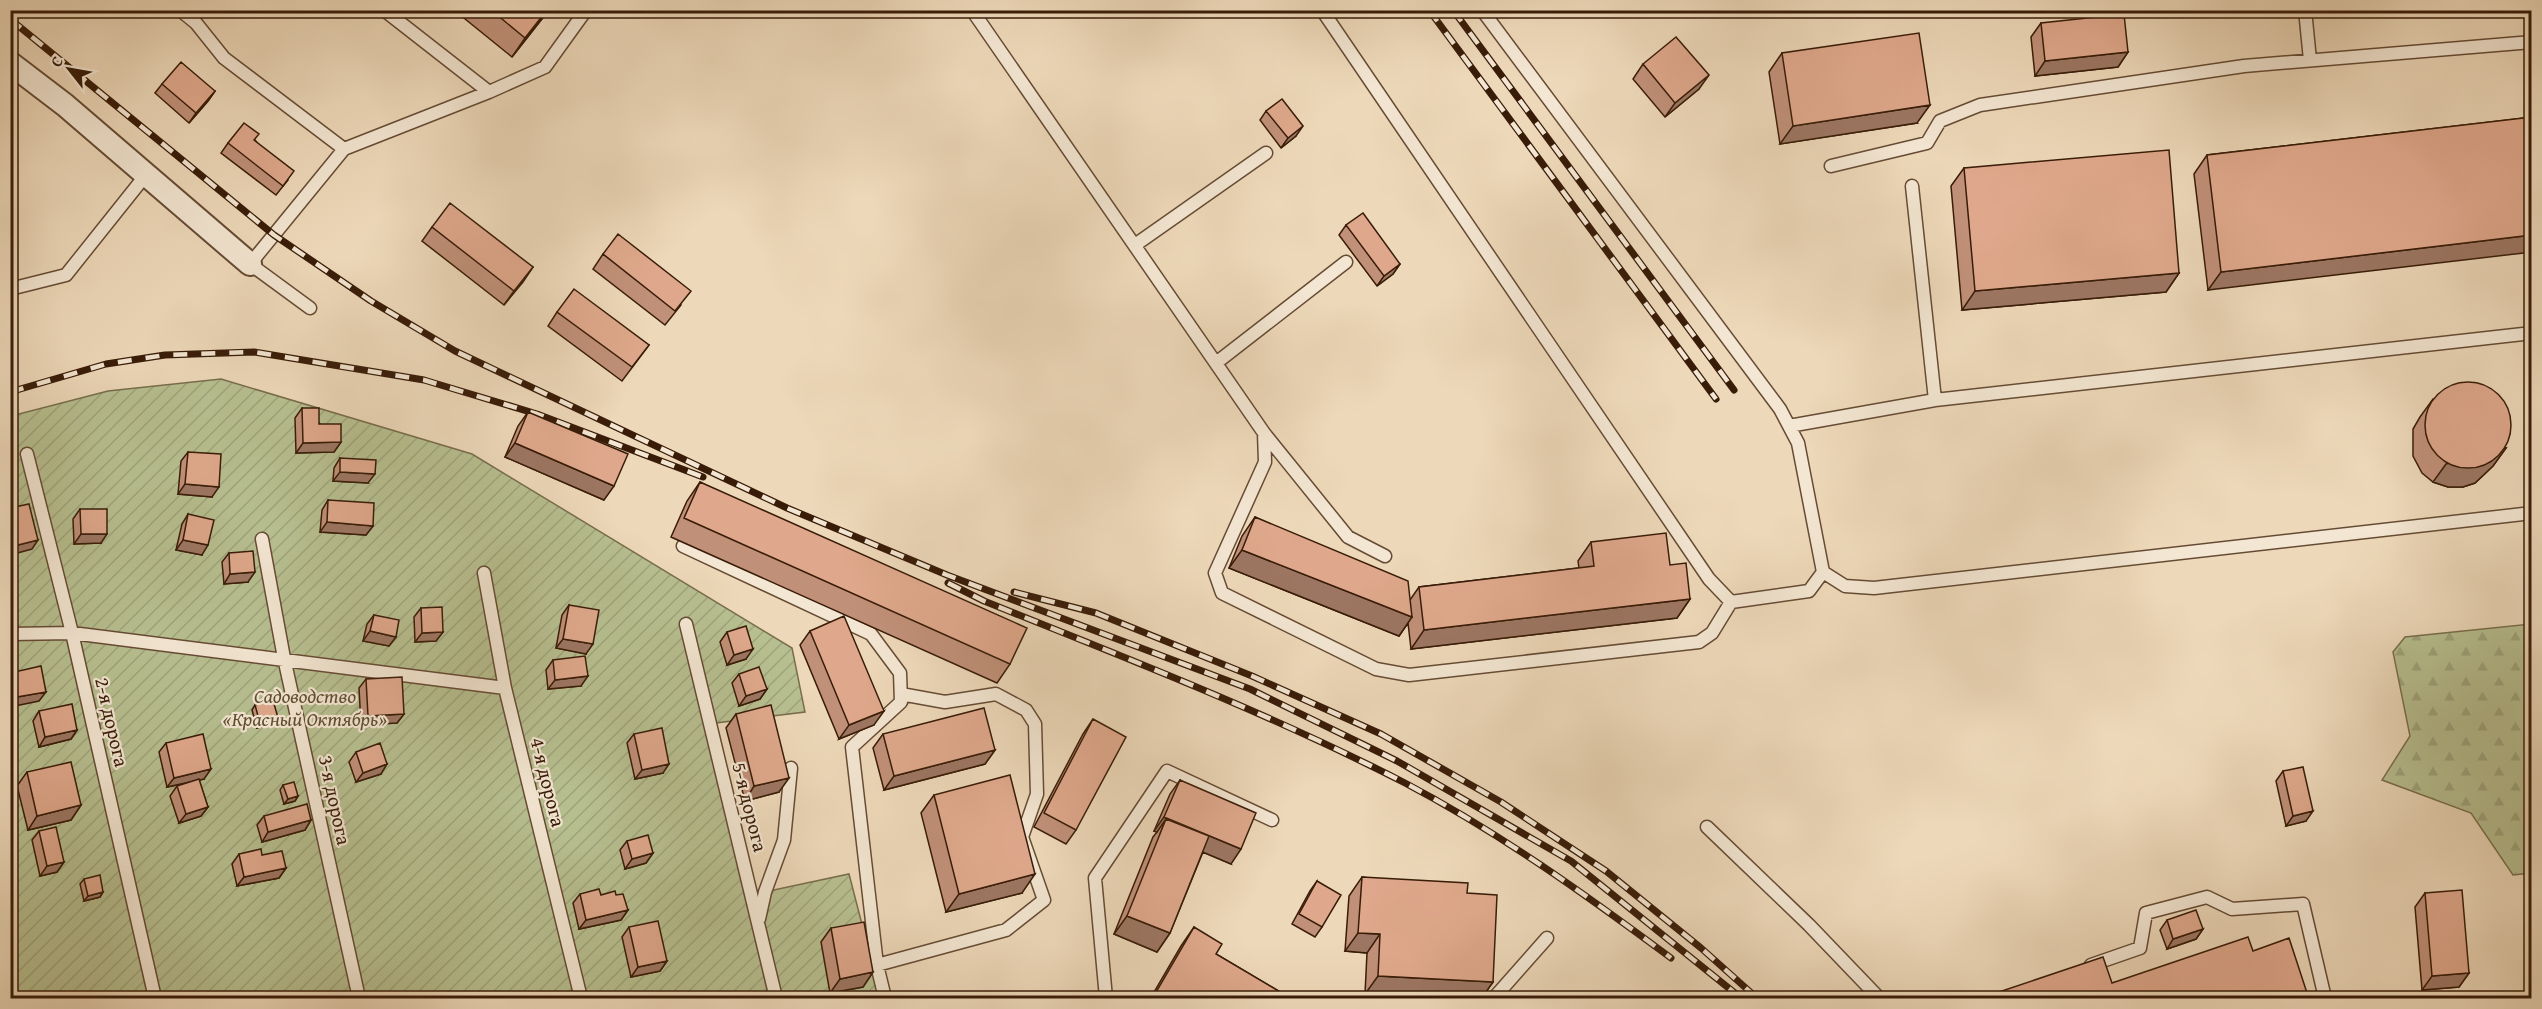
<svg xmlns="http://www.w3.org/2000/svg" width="2542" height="1009" viewBox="0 0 2542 1009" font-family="'Gentium Book Plus',serif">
<defs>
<pattern id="forest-firs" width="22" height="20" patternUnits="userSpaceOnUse" patternTransform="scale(1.5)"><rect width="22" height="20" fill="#b7bf90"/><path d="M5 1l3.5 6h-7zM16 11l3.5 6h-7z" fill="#9ea47b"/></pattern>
<pattern id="garden-furrows" width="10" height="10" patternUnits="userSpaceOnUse" patternTransform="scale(1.5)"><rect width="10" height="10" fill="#b7bf90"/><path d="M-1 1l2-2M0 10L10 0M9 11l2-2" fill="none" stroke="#9ea47b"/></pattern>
</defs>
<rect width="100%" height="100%" fill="#edd8b9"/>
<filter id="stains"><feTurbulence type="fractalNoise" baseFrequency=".00333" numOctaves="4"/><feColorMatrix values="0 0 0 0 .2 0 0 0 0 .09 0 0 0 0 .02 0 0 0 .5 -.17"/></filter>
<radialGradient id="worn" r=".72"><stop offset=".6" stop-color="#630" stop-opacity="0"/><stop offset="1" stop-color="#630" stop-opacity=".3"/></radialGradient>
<!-- forest -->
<path fill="url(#forest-firs)" stroke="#786e4c" stroke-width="1.5" d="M2531 624V873L2513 875 2471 813 2382 780 2410 736 2393 652 2405 637Z"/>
<!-- garden -->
<path fill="url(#garden-furrows)" stroke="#786e4c" stroke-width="1.5" d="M221 379 472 454 792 648 805 712 716 723 755 894 849 874 881 998H11V416L108 391Z"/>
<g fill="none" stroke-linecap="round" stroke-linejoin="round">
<defs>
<path id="lane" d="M180 10 196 23 224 58 344 149
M384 10 489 92
M972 10 1264 433 1265 462 1215 573 1222 593 1376 669 1409 675 1699 642 1712 633 1731 602
M1322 10 1709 579 1731 602
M1482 10 1780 409 1798 443 1823 572 1809 591 1731 602
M2305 10 2310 60
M1831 166 1927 143 1940 121 1980 105 2244 66 2532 42
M1912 186 1935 400
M1135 245 1266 153
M10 289 66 275 145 176
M310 308 250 264 344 149 489 92 545 67 586 10
M1216 363 1346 262
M1789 426 1935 400 2532 333
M1264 433 1348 537 1385 556
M27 454 72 633 155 998
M262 539 284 658 359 998
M683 546 871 634 900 673 901 702 852 747 877 965 885 998
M1823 572 1845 586 1874 588 2532 513
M484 573 505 688 581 998
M686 624 776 998
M10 634 72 633 505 688
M1707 827 1809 925 1879 998
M759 919 765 892 784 840 791 768
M877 965 1006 930 1044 900 1022 837 1037 794 1035 724 1026 710 996 694 945 702 901 694
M2091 965 2140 948 2146 913 2207 897 2232 909 2303 904 2325 998
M1106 998 1095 878 1167 771 1272 820
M1494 998 1547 938"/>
<path id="street" d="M10 63 65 105 250 264"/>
</defs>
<!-- lane casing -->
<use href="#lane" stroke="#664b34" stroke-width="15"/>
<!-- street casing -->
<use href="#street" stroke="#664b34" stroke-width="26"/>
<!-- lane -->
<use href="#lane" stroke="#f3e6d2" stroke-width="12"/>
<!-- street -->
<use href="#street" stroke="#f3e6d2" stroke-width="22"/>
<defs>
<path id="rail" d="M1429 10 1716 399
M1453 10 1734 390
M10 19 274 235 371 301 455 351 787 508 947 575 1250 689 1397 761 1571 861 1741 998
M10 392 106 364 165 355 254 352 424 380 537 414 703 477
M948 583 984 601C1126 658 1269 713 1405 783 1500 833 1586 895 1671 958
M1014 592 1096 613 1252 676 1381 734 1501 802 1606 871 1701 948 1757 998"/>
</defs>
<!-- rail casing -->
<use href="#rail" stroke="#391c08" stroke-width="7"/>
<!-- rail -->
<use href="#rail" stroke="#f3e6d2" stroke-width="4.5" stroke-dasharray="14" stroke-linecap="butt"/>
</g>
<!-- wall -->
<path fill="#c09078" stroke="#391c08" stroke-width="1.5" d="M454 10H549L512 57Z
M2041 23 2128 52 2118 67 2035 76 2031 37Z
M1782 53 1917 123 1780 144 1769 72Z
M1643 64 1699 89 1665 117 1633 79Z
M162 84 215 91 208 101 189 123 155 93Z
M1266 111 1296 136 1281 148 1260 120Z
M2532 117 2208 290 2194 174 2207 155Z
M255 140 288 180 276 195 221 153 228 143Z
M1964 168 2179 273 2166 292 1962 310 1951 186Z
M1346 225 1400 264 1393 274 1377 286 1339 235Z
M432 227 533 267 504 305 422 241Z
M603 254 681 305 665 325 593 269Z
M557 312 649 345 622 381 548 326Z
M2433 399 2506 448 2493 466 2475 483 2463 487H2448L2433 482 2422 473 2413 456V429L2420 417Z
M302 408 341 442 334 452 296 453 295 418Z
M528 412 604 500 505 457 518 426Z
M2532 418V447L2530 445Z
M188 452 212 497 178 494 181 461Z
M340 458 368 483 333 481 334 468Z
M700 482 1010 664 997 683 671 537 687 501Z
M328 500 373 526 366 535 320 532 322 510Z
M80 509 101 543 74 544 73 519Z
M188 514 202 555 176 550 182 524Z
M1255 517 1410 600 1419 587 1579 568 1578 561 1591 542 1670 565 1690 599 1677 618 1411 649 1408 623 1399 636 1229 568 1242 536Z
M229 553 248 582 224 584 222 562Z
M569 605 586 654 556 648 562 615Z
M421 608 443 632 436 641 415 642 414 617Z
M374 615 396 637 389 646 363 641 367 624Z
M810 631 874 725 839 739 800 645Z
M727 632 746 659 727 665 720 642Z
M553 660 581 686 548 689 546 670Z
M739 674 767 689 760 699 739 706 732 683Z
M366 679 404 714 397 723 361 725 359 688Z
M255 705 274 723 257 728 252 710Z
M39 711 77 730 71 739 39 747 33 721Z
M736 714 779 792 745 801 726 728Z
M1093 719 1076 830 1066 844 1034 827 1083 734Z
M634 734 663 773 635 779 627 743Z
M883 734 995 750 985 764 884 790 873 748Z
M166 743 204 779 199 780 208 807 201 816 179 823 170 796 177 786 190 782 167 787 159 752Z
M356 752 381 774 356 782 349 762Z
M2283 771 2306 821 2286 826 2276 781Z
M27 772 81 805 71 820 28 830 17 786Z
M1180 780 1231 864 1203 852 1170 933 1157 952 1114 934 1153 837 1157 832 1154 831 1170 794Z
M283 785 298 796 295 801 284 804 280 790Z
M934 795 1022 893 946 912 921 813Z
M264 816 311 820 305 830 262 842 257 825Z
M39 831 64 862 57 872 40 876 32 840Z
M627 841 653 853 646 863 625 869 620 850Z
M239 854 262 855 286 868 279 878 237 886 232 864Z
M1362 877 1467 893 1493 982 1481 999H1445L1365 994 1367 953 1345 951 1349 896Z
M84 879 103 892 100 897 84 901 80 884Z
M1317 881 1322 927 1315 937 1292 924 1310 891Z
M2425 893 2469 973 2459 987 2422 990 2415 907Z
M580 894 616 895 628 910 621 920 579 929 573 903Z
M2167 920 2203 929 2196 939 2167 949 2160 930Z
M629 927 667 961 660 971 631 977 622 937Z
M1194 927 1216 954 1292 999H1150L1181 946Z
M831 928 873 972 863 987 830 993 821 942Z
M2253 951 2309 999H1992L1996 993 2112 983Z"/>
<!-- shaded-wall -->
<path fill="#9c7662" stroke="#391c08" stroke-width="1.5" d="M547 10H549L512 57 525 38Z
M2128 52 2118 67 2035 76 2045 61Z
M1709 75 1699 89 1665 117 1675 103Z
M215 91 208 101 189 123 196 113Z
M1930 105 1917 123 1780 144 1793 126Z
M1303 126 1296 136 1281 148 1288 138Z
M2532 235V252L2208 290 2221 272Z
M1400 264 1393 274 1377 286 1384 276Z
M533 267 523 282 504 305 514 291Z
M2179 273 2166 292 1962 310 1975 291Z
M341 442 334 452 296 453 303 443Z
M515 443 614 486 604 500 505 457Z
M2506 448 2493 466 2475 483 2463 487H2448L2433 482 2446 464Z
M340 472 375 474 368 483 333 481Z
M185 484 219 487 212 497 178 494Z
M327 522 373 526 366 535 320 532Z
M81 534H107L101 543 74 544Z
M38 540 32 549 10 555V547Z
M183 540 208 545 202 555 176 550Z
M1242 550 1412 617 1399 636 1229 568Z
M255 572 248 582 224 584 230 574Z
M1690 599 1677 618 1411 649 1424 630Z
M370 631 396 637 389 646 363 641Z
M443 632 436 641 415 642 422 633Z
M563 639 593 644 586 654 556 648Z
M753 649 746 659 727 665 734 655Z
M588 676 581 686 548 689 555 680Z
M767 689 760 699 739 706 746 696Z
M46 692 39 701 10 707 11 698Z
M884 711 874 725 839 739 849 725Z
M404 714 397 723 361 725 368 716Z
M278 718 274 723 257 728 260 723Z
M77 730 71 739 39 747 45 737Z
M995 750 985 764 884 790 894 776Z
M387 764 381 774 356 782 363 773Z
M669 764 663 773 635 779 642 770Z
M211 769 204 779 167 787 174 778Z
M789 778 779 792 745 801 754 786Z
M298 796 295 801 284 804 288 799Z
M81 805 71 820 28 830 37 816Z
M208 807 201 816 179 823 186 814Z
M2313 811 2306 821 2286 826 2293 816Z
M1164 817 1241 849 1231 864 1160 834 1166 819 1157 832 1154 831Z
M311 820 305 830 262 842 268 832Z
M653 853 646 863 625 869 632 859Z
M64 862 57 872 40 876 47 866Z
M286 868 279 878 237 886 244 877Z
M1035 874 1022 893 946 912 959 894Z
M103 892 100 897 84 901 88 896Z
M628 910 621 920 579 929 586 920Z
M1127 916 1170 933 1157 952 1114 934Z
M2203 929 2196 939 2167 949 2173 939Z
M1358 933 1380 934 1367 953 1345 951Z
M667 961 660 971 631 977 638 967Z
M873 972 863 987 830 993 840 979Z
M2469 973 2459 987 2422 990 2432 976Z
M1378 976 1493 982 1481 999H1445L1365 994Z"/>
<!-- building -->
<path fill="#dfa88c" stroke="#391c08" stroke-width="1.5" d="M491 10H547L525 38Z
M2124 14 2128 52 2045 61 2041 23Z
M1919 33 1930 105 1793 126 1782 53Z
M1676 37 1709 75 1675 103 1643 64Z
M181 62 215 91 196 113 162 84Z
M1282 99 1303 126 1288 138 1266 111Z
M2532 117V235L2221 272 2207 155Z
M244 123 259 134 254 140 294 171 283 186 228 143Z
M2169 150 2179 273 1975 291 1964 168Z
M450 203 533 267 514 291 432 227Z
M1363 213 1400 264 1384 276 1346 225Z
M618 234 691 291 675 311 603 254Z
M574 289 649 345 632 367 557 312Z
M2425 425a43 43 0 1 1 86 0a43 43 0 1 1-86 0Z
M302 408H319V424H341V442L303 443Z
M528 412 628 454 614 486 515 443Z
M188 452 221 454 219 487 185 484Z
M340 458 376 460 375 474 340 472Z
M700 482 1027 628 1010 664 684 518Z
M328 500 374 503 373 526 327 522Z
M29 504 38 540 10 547V508Z
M80 509H107V534H81Z
M188 514 214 520 208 545 183 540Z
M1255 517 1408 581 1412 617 1242 550Z
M1666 533 1670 565 1686 563 1690 599 1424 630 1419 587 1594 566 1591 542Z
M253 551 255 572 230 574 229 553Z
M569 605 599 610 593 644 563 639Z
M442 607 443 632 422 633 421 608Z
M374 615 399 620 396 637 370 631Z
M844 616 884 711 849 725 810 631Z
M746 626 753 649 734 655 727 632Z
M585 656 588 676 555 680 553 660Z
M41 666 46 692 11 698 10 673Z
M759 667 767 689 746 696 739 674Z
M402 677 404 714 368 716 366 679Z
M273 700 278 718 260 723 255 705Z
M72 704 77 730 45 737 39 711Z
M771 705 789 778 754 786 736 714Z
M984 708 995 750 894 776 883 734Z
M1093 719 1126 737 1076 830 1044 813Z
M662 728 669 764 642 770 634 734Z
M203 734 211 769 174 778 166 743Z
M380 743 387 764 363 773 356 752Z
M71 762 81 805 37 816 27 772Z
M2303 767 2313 811 2293 816 2283 771Z
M1010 775 1035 874 959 894 934 795Z
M199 779 208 807 186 814 177 786Z
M1180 780 1256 813 1241 849 1164 817Z
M294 782 298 796 288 799 283 785Z
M307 804 311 820 268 832 264 816Z
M1166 819 1209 836 1170 933 1127 916Z
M56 827 64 862 47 866 39 831Z
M648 835 653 853 632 859 627 841Z
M261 849 262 855 282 851 286 868 244 877 239 854Z
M100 875 103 892 88 896 84 879Z
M1362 877 1468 883 1467 893 1497 895 1493 982 1378 976 1380 934 1358 933Z
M1317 881 1341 895 1322 927 1299 914Z
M599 889 601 895 615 891 616 895 623 894 628 910 586 920 580 894Z
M2462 890 2469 973 2432 976 2425 893Z
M2196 910 2203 929 2173 939 2167 920Z
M658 921 667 961 638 967 629 927Z
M864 922 873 972 840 979 831 928Z
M1194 927 1222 944 1216 954 1292 999H1152Z
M2248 937 2253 951 2289 938 2309 999H1998L1996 993 2103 957 2112 983Z"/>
<g text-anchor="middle" stroke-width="4.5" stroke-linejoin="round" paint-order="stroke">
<!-- park labels -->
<g font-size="20" font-style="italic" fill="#5f4d31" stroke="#f3e6d2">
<text x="305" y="703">Садоводство<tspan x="305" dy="23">«Красный Октябрь»</tspan></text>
</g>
<!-- street labels -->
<g font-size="20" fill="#391c08" stroke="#f3e6d2">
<text transform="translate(112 722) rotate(77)" y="7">2-я дорога</text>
<text transform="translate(548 782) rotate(76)" y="7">4-я дорога</text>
<text transform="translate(335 800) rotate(78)" y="7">3-я дорога</text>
<text transform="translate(750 807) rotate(76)" y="7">5-я дорога</text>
</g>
</g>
<!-- margin -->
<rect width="2542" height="1009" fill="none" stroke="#edd8b9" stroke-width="36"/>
<rect x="12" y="12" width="2518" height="985" fill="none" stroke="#391c08" stroke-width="3"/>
<rect x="18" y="18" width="2506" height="973" fill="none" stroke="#391c08" stroke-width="1.5"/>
<!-- north arrow -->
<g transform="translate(69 69) rotate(301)" stroke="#f3e6d2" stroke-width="4.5" paint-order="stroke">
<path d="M0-4.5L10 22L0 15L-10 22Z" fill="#391c08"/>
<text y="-9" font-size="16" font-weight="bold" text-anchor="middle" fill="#391c08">С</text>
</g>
<rect width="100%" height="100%" filter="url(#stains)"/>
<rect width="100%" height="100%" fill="url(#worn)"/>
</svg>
